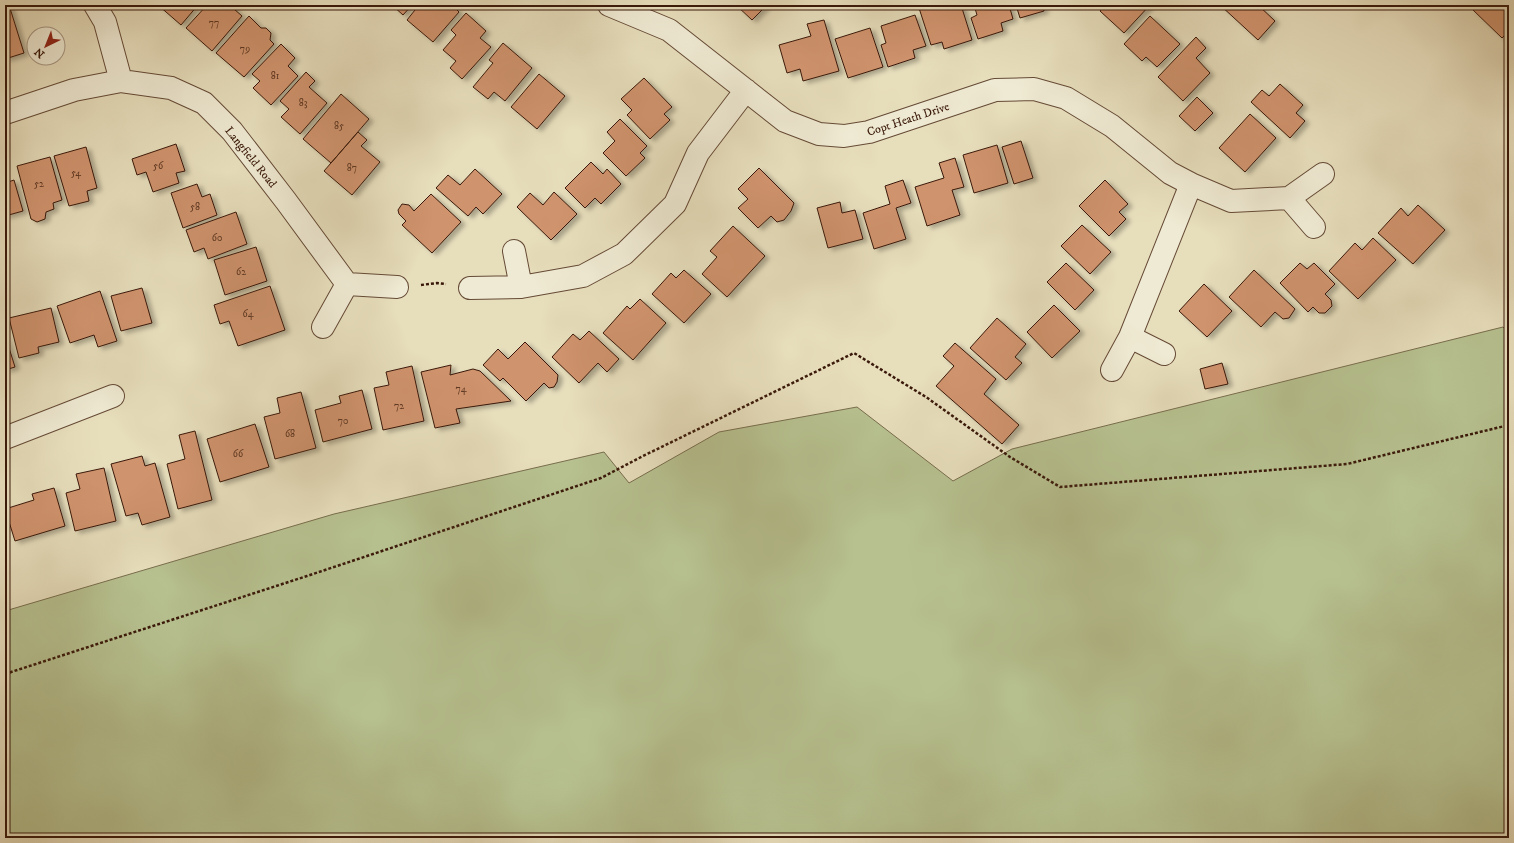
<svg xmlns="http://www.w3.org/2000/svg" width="1514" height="843" viewBox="0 0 1514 843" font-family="'IM FELL DW Pica',serif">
<defs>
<filter id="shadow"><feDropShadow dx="4.5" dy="2.5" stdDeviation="2" flood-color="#0004"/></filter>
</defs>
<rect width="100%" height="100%" fill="#e7debc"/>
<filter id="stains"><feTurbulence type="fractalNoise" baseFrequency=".005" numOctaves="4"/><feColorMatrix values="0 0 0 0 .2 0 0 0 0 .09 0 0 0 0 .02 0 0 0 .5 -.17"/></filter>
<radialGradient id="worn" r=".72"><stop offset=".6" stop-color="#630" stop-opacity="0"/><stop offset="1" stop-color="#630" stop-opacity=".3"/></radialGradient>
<!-- green -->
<path fill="#b7c190" stroke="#786d4d" d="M1503 327 1509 333V838H5V611L334 514 604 452 629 483 719 432 857 407 953 481 1012 449Z"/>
<!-- building -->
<path fill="#cf936d" stroke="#3a190a" filter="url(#shadow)" d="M5 5H9L24 53 5 59Z
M158 5H198L181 25Z
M207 5H234V9L242 16 212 51 186 28Z
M392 5H412L403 15Z
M419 5H452L459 12 433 42 407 20Z
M736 5H767L752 20Z
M928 5H961L972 40 944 49 942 42 931 45 919 8Z
M974 5H1009L1013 19 1001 23 1003 31 978 39 971 18 977 15Z
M1016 5H1043L1044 11 1020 18Z
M1105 5H1150L1124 33 1100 11Z
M1220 5H1258L1275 21 1258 40Z
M1475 5H1509V31L1502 38 1472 9Z
M466 13 486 31 480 38 491 47 462 79 450 68 456 61 443 50 456 35 451 30Z
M915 15 926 46 913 50 915 58 888 67 881 45 886 43 881 26Z
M249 16 261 28H266L271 33 270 40 274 44 244 77 216 53Z
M1150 16 1180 44 1157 67 1146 57 1142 61 1124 44Z
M824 20 839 71 803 81 800 69 787 73 779 45 811 36 807 24Z
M870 28 883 67 848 78 835 39Z
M1196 37 1206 48 1196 58 1210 73 1183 101 1158 77Z
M503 43 532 68 505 101 494 92 488 99 473 87 493 63 489 60Z
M281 44 295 58 288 66 298 76 271 105 253 88 260 81 252 74Z
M306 72 315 81 309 87 327 103 300 134 281 117 289 109 280 101Z
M539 74 565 96 537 129 511 107Z
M644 78 672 107 664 114 670 120 650 139 627 115 632 110 621 99Z
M1280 84 1303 105 1296 113 1305 121 1290 138 1251 102 1262 90 1269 96Z
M341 94 369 119 331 163 303 139Z
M1197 97 1213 113 1195 131 1179 116Z
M1250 114 1276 138 1245 172 1219 148Z
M620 119 647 146 640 153 645 158 626 176 603 153 615 141 607 132Z
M358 132 367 140 361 146 380 162 352 195 324 171Z
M1021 141 1033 178 1014 184 1002 147Z
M176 144 185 171 176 173 179 183 153 192 146 172 137 175 132 159Z
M997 145 1008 183 974 193 963 155Z
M86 147 97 188 87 191 89 201 69 206 54 156Z
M50 157 62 200 53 203 54 209 46 212 45 219 37 222 31 219 17 166Z
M955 158 964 187 952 190 960 215 927 226 915 187 944 178 939 163Z
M591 162 603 174 607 169 621 184 601 204 595 198 585 208 565 188Z
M759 168 794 203 791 211 784 220 777 222 771 216 758 228 738 208 748 199 738 189Z
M475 169 502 194 483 214 476 207 468 216 436 188 448 175 460 185Z
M14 180 23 211 5 216V183Z
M903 180 911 203 896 208 906 239 874 249 863 213 890 204 885 186Z
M1105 180 1128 204 1119 212 1126 219 1109 236 1079 206Z
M197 184 202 197 210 194 217 215 183 228 171 193Z
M554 192 577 214 551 240 517 207 530 193 543 205Z
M431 194 461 222 432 253 402 225 406 221 399 214 398 210 402 204 409 205 414 211Z
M840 202 842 213 855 210 863 239 828 248 817 208Z
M1418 205 1445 230 1413 264 1378 233 1401 208 1408 216Z
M236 212 247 244 208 259 204 248 194 252 186 230Z
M1082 225 1111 252 1090 274 1061 246Z
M733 226 765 256 727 297 702 274 717 257 710 251Z
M1373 238 1396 260 1358 299 1329 271 1355 243 1362 250Z
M256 247 267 281 225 295 214 260Z
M1066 263 1094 290 1075 310 1047 282Z
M1300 263 1307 269 1314 263 1335 284 1325 294 1331 300 1332 306 1325 313H1319L1313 307 1308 312 1280 283Z
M684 270 711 294 684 323 652 294 671 273 676 278Z
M1254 270 1295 309 1289 318 1283 319 1275 312 1261 327 1229 297Z
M1204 284 1232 311 1207 337 1179 311Z
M270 286 285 330 238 346 229 321 220 324 214 305Z
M142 288 152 323 121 331 111 296Z
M100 291 117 341 98 347 94 335 70 343 57 306Z
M640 299 666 323 633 360 603 333 627 306 630 309Z
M1054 305 1080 331 1052 358 1027 332Z
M51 308 59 342 38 347 39 353 19 358 9 318Z
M997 318 1026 344 1015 357 1022 363 1006 380 970 348Z
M589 331 619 359 607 372 598 363 579 383 552 357 573 334 580 340Z
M5 335 15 367 5 370Z
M525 342 558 375 557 382 554 387 549 388 544 383 526 401 503 378 500 381 483 365 498 349 508 359Z
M955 343 996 379 984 394 1019 425 1002 444 936 386 954 366 943 356Z
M1222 363 1228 384 1205 389 1200 369Z
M451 365 450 375 473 369 480 371 511 401 456 409 460 423 435 428 421 372Z
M412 366 424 421 383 430 374 388 389 385 386 372Z
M362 390 372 429 323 442 315 410 341 403 339 396Z
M301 392 316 448 275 459 264 417 280 413 277 398Z
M255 424 269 467 220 482 207 439Z
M195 431 212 500 178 509 167 464 185 459 179 435Z
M142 456 145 466 155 463 170 517 142 525 138 513 126 516 111 464Z
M104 468 116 521 75 531 66 493 80 489 76 474Z
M54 488 65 526 15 541 5 509 34 500 32 494Z"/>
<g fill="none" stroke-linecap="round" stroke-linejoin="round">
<defs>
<path id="minor" d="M95 5 105 22 121 81
M609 5 669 30 785 121 819 134 844 136 869 132 995 90 1034 89 1066 98 1112 126 1170 173 1191 184 1130 337 1112 370
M5 113 74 90 121 81 171 88 204 103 232 131 286 201 347 284 323 327
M1191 184 1231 201 1289 198 1323 174
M1289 198 1314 227
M514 251 521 287
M347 284 397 287
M470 288 521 287 583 276 624 254 675 204 698 153 746 90
M1130 337 1164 354
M5 438 113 396"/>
</defs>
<!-- minor casing -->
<use href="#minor" stroke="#654a36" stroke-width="24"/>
<!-- path -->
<path stroke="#3a190a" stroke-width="2.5" stroke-dasharray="3 2" stroke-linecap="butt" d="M421 285 437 283 446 284
M5 674 307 576 601 478 643 456 854 353 926 397 1010 457 1060 487 1347 464 1509 425"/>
<!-- minor -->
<use href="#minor" stroke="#efead3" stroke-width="22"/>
</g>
<g text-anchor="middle" stroke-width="4" stroke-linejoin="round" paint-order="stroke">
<!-- number labels -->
<g font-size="10" fill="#5f3823">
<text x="214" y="26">77</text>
<text x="245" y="52">79</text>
<text x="275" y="79">81</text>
<text x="303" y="106">83</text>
<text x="339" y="129">85</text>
<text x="158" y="169">56</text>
<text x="352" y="171">87</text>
<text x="76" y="176">54</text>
<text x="39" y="187">52</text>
<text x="195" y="210">58</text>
<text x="217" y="241">60</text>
<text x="241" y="275">62</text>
<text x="248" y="317">64</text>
<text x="461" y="392">74</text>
<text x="399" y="409">72</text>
<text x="343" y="424">70</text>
<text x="290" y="437">68</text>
<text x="238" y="457">66</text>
</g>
<!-- street labels -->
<g font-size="12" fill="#3a190a" stroke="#efead3">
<text transform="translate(908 119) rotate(-18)" y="4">Copt Heath Drive</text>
<text transform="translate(251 157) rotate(51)" y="4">Langfield Road</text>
</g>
</g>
<!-- margin -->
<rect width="1514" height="843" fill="none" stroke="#e7debc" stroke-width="20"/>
<rect x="6" y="6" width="1502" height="831" fill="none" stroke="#3a190a" stroke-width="2"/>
<rect x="10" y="10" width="1494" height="823" fill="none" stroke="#3a190a"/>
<!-- north arrow -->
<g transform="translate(46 46) rotate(223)"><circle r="19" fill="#efead3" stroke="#a79683"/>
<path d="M0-3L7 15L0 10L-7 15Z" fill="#8f2418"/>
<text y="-6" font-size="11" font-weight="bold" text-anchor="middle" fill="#3a190a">N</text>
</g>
<rect width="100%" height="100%" filter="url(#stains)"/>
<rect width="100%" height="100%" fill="url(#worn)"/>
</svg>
